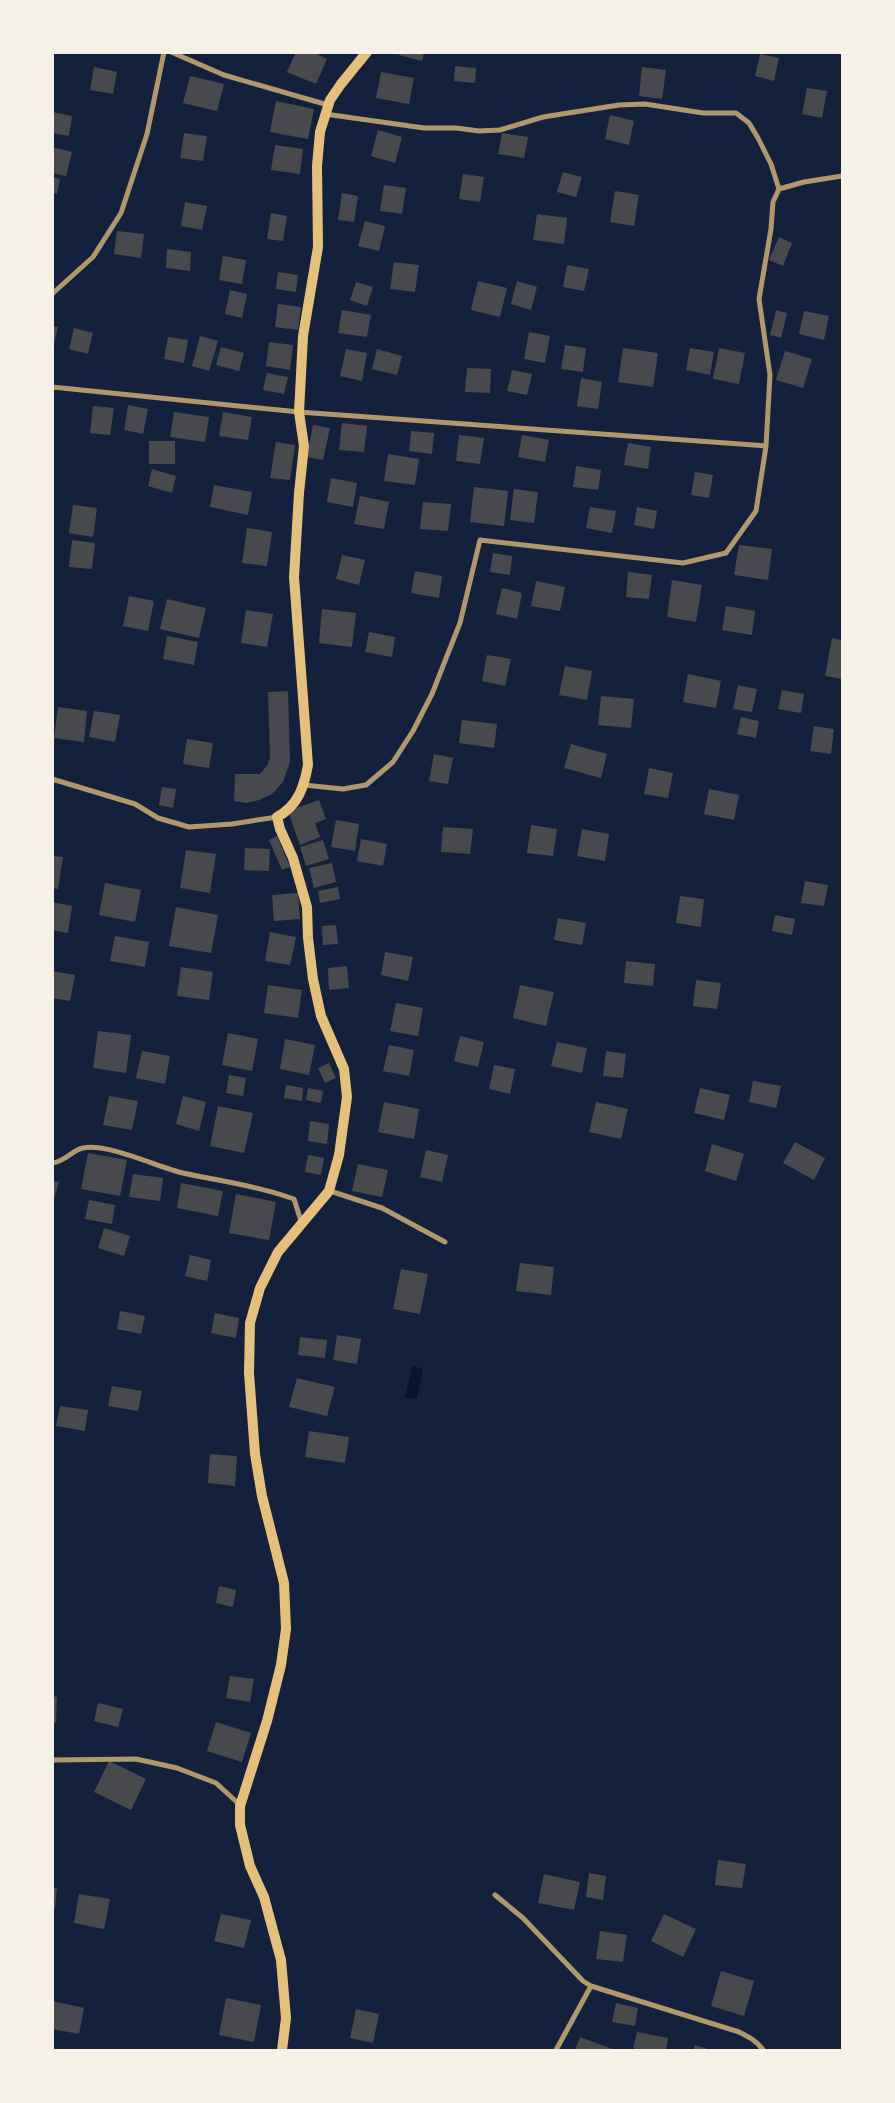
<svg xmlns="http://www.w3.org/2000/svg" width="895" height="2103" viewBox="0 0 895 2103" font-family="'Roboto Condensed',sans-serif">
<rect width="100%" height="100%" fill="#14213d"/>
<!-- water -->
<path fill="#0b132b" d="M412 1366 423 1369 417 1399 405 1398Z"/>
<!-- building -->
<path fill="#48494c" d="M296 52H312L327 59 316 84 287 72Z
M400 52H424L422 61 399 55Z
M760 54 779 58 774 81 755 76Z
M455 66 476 68 475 83 454 81Z
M94 67 117 72 113 94 90 90Z
M642 67 666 70 662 99 639 96Z
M381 72 414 78 409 104 376 98Z
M190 76 224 84 217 111 183 103Z
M807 88 827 91 822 118 802 114Z
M276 101 314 109 308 139 270 132Z
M52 112 72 116 69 136 52 133Z
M610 115 634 121 629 145 605 139Z
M378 130 402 137 395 163 371 156Z
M184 133 207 136 203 161 180 158Z
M502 133 528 137 524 158 498 154Z
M275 145 303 149 300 174 271 170Z
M52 147 72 152 66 176 52 173Z
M563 172 582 177 576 197 557 192Z
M463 174 484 177 480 202 459 199Z
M52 177 60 179 57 194 52 193Z
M384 185 406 188 402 214 380 211Z
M615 191 639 195 634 226 610 222Z
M342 193 358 196 354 222 338 220Z
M185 202 207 206 202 230 181 226Z
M271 213 287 216 283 241 267 239Z
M537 214 567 218 564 244 533 240Z
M365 221 385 226 379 251 358 246Z
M117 231 144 234 141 258 114 254Z
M779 237 792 243 783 266 769 260Z
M167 249 191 252 190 271 166 268Z
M223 256 246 260 242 284 219 280Z
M394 262 419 265 415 292 390 289Z
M567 265 589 269 584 291 563 287Z
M278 272 298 275 296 292 276 289Z
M478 281 507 288 500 317 471 310Z
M517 281 537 287 531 310 511 304Z
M356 282 373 287 367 306 350 300Z
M230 290 247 294 242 318 225 314Z
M278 304 301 307 298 330 275 327Z
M342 310 371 315 367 337 338 333Z
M776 310 787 313 781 338 770 335Z
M804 311 829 316 824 340 799 334Z
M52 326 58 327 53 349H52Z
M74 328 93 333 88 354 69 349Z
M529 332 550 336 545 363 524 359Z
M200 336 218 341 209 371 192 366Z
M168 337 188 340 184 363 164 359Z
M269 342 293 345 290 370 266 366Z
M565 345 586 348 583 372 561 369Z
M221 347 244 353 239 371 216 365Z
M623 348 658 353 653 387 618 382Z
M690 348 714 352 710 375 686 370Z
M719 348 745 353 739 384 713 379Z
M346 349 367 353 362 381 340 376Z
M377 349 402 356 397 375 372 369Z
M785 351 812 359 803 388 776 380Z
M467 368 491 369 490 393 465 392Z
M512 370 532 374 527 395 507 391Z
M267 373 288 377 284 394 263 390Z
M581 378 602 382 598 409 577 406Z
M128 405 148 409 143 434 124 430Z
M93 406 114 408 110 435 90 433Z
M174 412 209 417 205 442 170 437Z
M223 412 252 417 248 440 219 436Z
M342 423 367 426 364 452 339 450Z
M313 425 330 428 323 460 307 457Z
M411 431 434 433 432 454 409 451Z
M459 435 484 438 480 464 456 461Z
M522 435 549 440 545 462 518 457Z
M149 441H175V464H149Z
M276 442 295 445 290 480 270 478Z
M628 443 651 447 648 469 624 465Z
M388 454 419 459 415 485 384 481Z
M576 466 601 470 598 490 573 487Z
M152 469 176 476 172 493 148 486Z
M695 472 713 475 709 498 691 495Z
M331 478 357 483 353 507 327 502Z
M214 485 252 492 248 515 210 507Z
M474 487 508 491 504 526 470 522Z
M514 489 538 492 534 523 510 520Z
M360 496 389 502 384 529 354 524Z
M423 502 451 504 448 531 420 529Z
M73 505 97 508 93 537 69 533Z
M590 507 616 511 612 533 586 528Z
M637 507 657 511 654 529 634 525Z
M247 528 272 532 267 566 242 563Z
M72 540 95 543 92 569 69 567Z
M739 545 772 549 768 580 734 575Z
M493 553 512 556 510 575 490 572Z
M342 555 365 560 359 585 336 579Z
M415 571 442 576 439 598 411 593Z
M628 572 652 575 649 599 626 597Z
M672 580 702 585 696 622 667 617Z
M536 581 565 587 560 611 531 606Z
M502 588 522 593 517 619 496 614Z
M129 596 154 601 148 631 123 626Z
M167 599 206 608 199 638 160 629Z
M726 606 755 611 752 635 722 630Z
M322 609 356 613 352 647 319 643Z
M246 610 273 614 267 647 241 643Z
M369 632 395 637 392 657 365 652Z
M167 636 198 642 194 665 163 659Z
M832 638 842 640V679L825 676Z
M487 655 511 659 505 686 482 681Z
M565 666 592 671 587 700 559 695Z
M688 674 721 681 716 708 683 702Z
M738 685 757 689 752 712 733 709Z
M782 690 804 694 801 713 778 709Z
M288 691 290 762 283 782 272 794 259 800 246 803 234 801 235 774H260L268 764 270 757 268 692Z
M601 696 634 699 631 728 598 725Z
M58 707 87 711 84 742 54 738Z
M94 711 120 715 115 742 89 737Z
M741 717 759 721 756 738 737 734Z
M462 720 497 724 494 748 459 743Z
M814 726 834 729 831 754 810 751Z
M187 739 213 743 209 768 183 764Z
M571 744 607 754 601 778 564 768Z
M434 754 453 758 448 784 429 781Z
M649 768 673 773 668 798 644 794Z
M162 787 176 789 173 808 159 805Z
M709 789 739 795 734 820 704 814Z
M319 800 326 819 315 823 320 837 300 845 288 811Z
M336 820 359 824 355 851 331 847Z
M531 825 557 829 553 856 527 853Z
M443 827 473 829 470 854 441 852Z
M582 829 609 834 605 861 577 856Z
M277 836 290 867 282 870 269 840Z
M361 839 387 844 383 866 357 861Z
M323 840 329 859 306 866 300 847Z
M245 848 270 849 269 871 244 870Z
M186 850 216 854 210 893 180 888Z
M52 856 63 857 58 889 52 888Z
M332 863 336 882 314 888 309 868Z
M805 881 828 885 824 906 801 903Z
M105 883 141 890 135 922 99 915Z
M338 887 340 899 320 903 318 891Z
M298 893 300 919 274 921 272 895Z
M680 896 704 899 701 927 676 923Z
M52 902 72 906 68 933 52 930Z
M176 907 218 915 211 953 169 946Z
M775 915 795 919 792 935 772 931Z
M558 918 586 923 582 945 554 940Z
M336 925 338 944 323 945 322 926Z
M270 932 296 937 290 965 265 961Z
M115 936 149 942 145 967 110 961Z
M385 952 413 957 408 981 381 975Z
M626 961 655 964 653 986 624 983Z
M347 966 349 988 329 990 328 968Z
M181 967 213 972 209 1000 177 996Z
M52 971 75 975 70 1001 52 998Z
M696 980 721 983 717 1009 693 1006Z
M268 985 302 990 298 1018 264 1013Z
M520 985 554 992 546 1026 513 1018Z
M396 1003 423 1008 418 1036 390 1031Z
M98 1031 131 1035 126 1073 93 1068Z
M228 1033 258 1039 252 1071 222 1065Z
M460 1036 484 1042 478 1067 454 1061Z
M285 1039 315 1045 309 1075 280 1069Z
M557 1042 587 1048 582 1073 551 1066Z
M389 1045 414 1050 409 1076 383 1071Z
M142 1051 170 1056 165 1084 136 1078Z
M606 1051 626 1054 623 1078 603 1076Z
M329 1063 336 1078 325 1083 318 1068Z
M494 1065 515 1069 510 1094 489 1089Z
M229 1075 246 1078 243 1096 226 1093Z
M753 1081 781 1086 776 1108 749 1102Z
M286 1085 303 1088 302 1101 284 1098Z
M308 1088 323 1091 321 1103 306 1100Z
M700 1088 730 1095 724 1120 694 1113Z
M109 1096 138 1101 132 1130 103 1125Z
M183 1096 206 1102 199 1131 176 1124Z
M384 1102 419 1109 414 1139 378 1132Z
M596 1102 628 1109 621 1139 589 1132Z
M218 1106 253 1113 244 1153 210 1146Z
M310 1121 329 1124 327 1144 308 1141Z
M795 1142 825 1158 814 1180 783 1163Z
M712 1144 744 1154 736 1181 705 1171Z
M426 1150 448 1155 442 1182 420 1177Z
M88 1153 127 1160 120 1196 81 1189Z
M308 1155 324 1158 321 1175 305 1172Z
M358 1164 388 1170 382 1197 352 1191Z
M133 1174 163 1178 160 1201 129 1197Z
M52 1181 59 1182 53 1203H52Z
M181 1183 223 1191 218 1216 177 1208Z
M236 1194 276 1202 269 1240 229 1233Z
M89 1200 115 1205 112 1224 85 1219Z
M104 1228 130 1236 124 1256 98 1248Z
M190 1255 211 1260 207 1281 185 1276Z
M520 1263 554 1267 551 1295 516 1291Z
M401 1269 428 1274 420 1314 393 1309Z
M120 1311 145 1316 141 1334 117 1329Z
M215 1313 239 1318 236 1338 211 1333Z
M337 1335 361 1339 357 1364 333 1360Z
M300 1337 327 1340 325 1358 298 1355Z
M297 1378 335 1387 327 1416 289 1407Z
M112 1386 142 1391 138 1411 108 1406Z
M60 1406 88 1410 85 1431 56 1426Z
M309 1431 349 1437 345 1463 305 1457Z
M210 1454 237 1456 235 1486 208 1483Z
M219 1586 236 1590 233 1607 216 1603Z
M230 1676 254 1679 250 1702 226 1698Z
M52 1696 57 1697 56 1723H52Z
M98 1703 123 1709 118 1727 94 1721Z
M216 1722 251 1733 242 1762 207 1751Z
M109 1761 146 1779 131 1810 94 1792Z
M718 1860 746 1864 742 1888 715 1885Z
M589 1873 606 1876 603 1900 586 1897Z
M544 1874 580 1882 574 1910 538 1903Z
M52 1888H57L55 1909 52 1908Z
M79 1894 110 1899 104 1929 74 1923Z
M221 1914 251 1920 244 1948 214 1941Z
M664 1914 696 1929 683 1957 651 1941Z
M600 1931 627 1935 623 1962 596 1959Z
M721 1971 754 1981 744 2016 711 2006Z
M226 1998 261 2005 254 2042 219 2035Z
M52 2001 84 2008 79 2034 52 2029Z
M616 2003 638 2008 635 2026 612 2022Z
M356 2009 379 2014 373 2043 350 2038Z
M637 2032 668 2038 666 2050H633Z
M580 2037 615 2050H575Z
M695 2045 711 2050H693Z"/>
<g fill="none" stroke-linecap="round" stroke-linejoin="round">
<!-- minor -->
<path stroke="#b1986c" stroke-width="5" d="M171 52 224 75 328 105
M325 114 424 128H456L479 131 500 130 543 117 619 105 645 104 703 113H736L749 123 758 138 771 164 779 189
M52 294 93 257 121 213 147 134 164 52
M52 387 299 412 766 446
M52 779 135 804 158 818 189 827 232 824 277 817
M304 785 343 789 366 785 393 762 413 731 432 694 460 623 480 540 683 563 726 553 756 511 766 446 770 375 759 299 771 229 773 202 779 189 804 182 842 176
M52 1163C65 1162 72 1150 83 1148 109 1143 157 1167 183 1173 219 1181 254 1185 288 1197L294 1199 301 1221
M330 1191 382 1208 445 1242
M52 1760 136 1759 177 1768 216 1783 240 1805
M495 1895 523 1918 583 1981 591 1986 739 2032C749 2037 757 2041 763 2050
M556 2050 591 1986"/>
<!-- secondary -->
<path stroke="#e5c07b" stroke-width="10" d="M282 2050 286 2018 281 1960 264 1897 250 1866 240 1825V1806L267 1721 281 1665 286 1629 284 1583 262 1496 255 1454 249 1373 250 1323 260 1288 278 1252 329 1191 339 1155 347 1097 344 1069 321 1016 313 979 308 938 307 907 293 858 280 829 277 817C298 806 304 787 308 765L294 577 299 493 304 446 299 412 303 336 318 247 317 166 320 132 330 100 341 84 367 52"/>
</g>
<!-- border -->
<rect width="895" height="2103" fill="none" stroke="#f6f1e7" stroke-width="108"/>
</svg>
